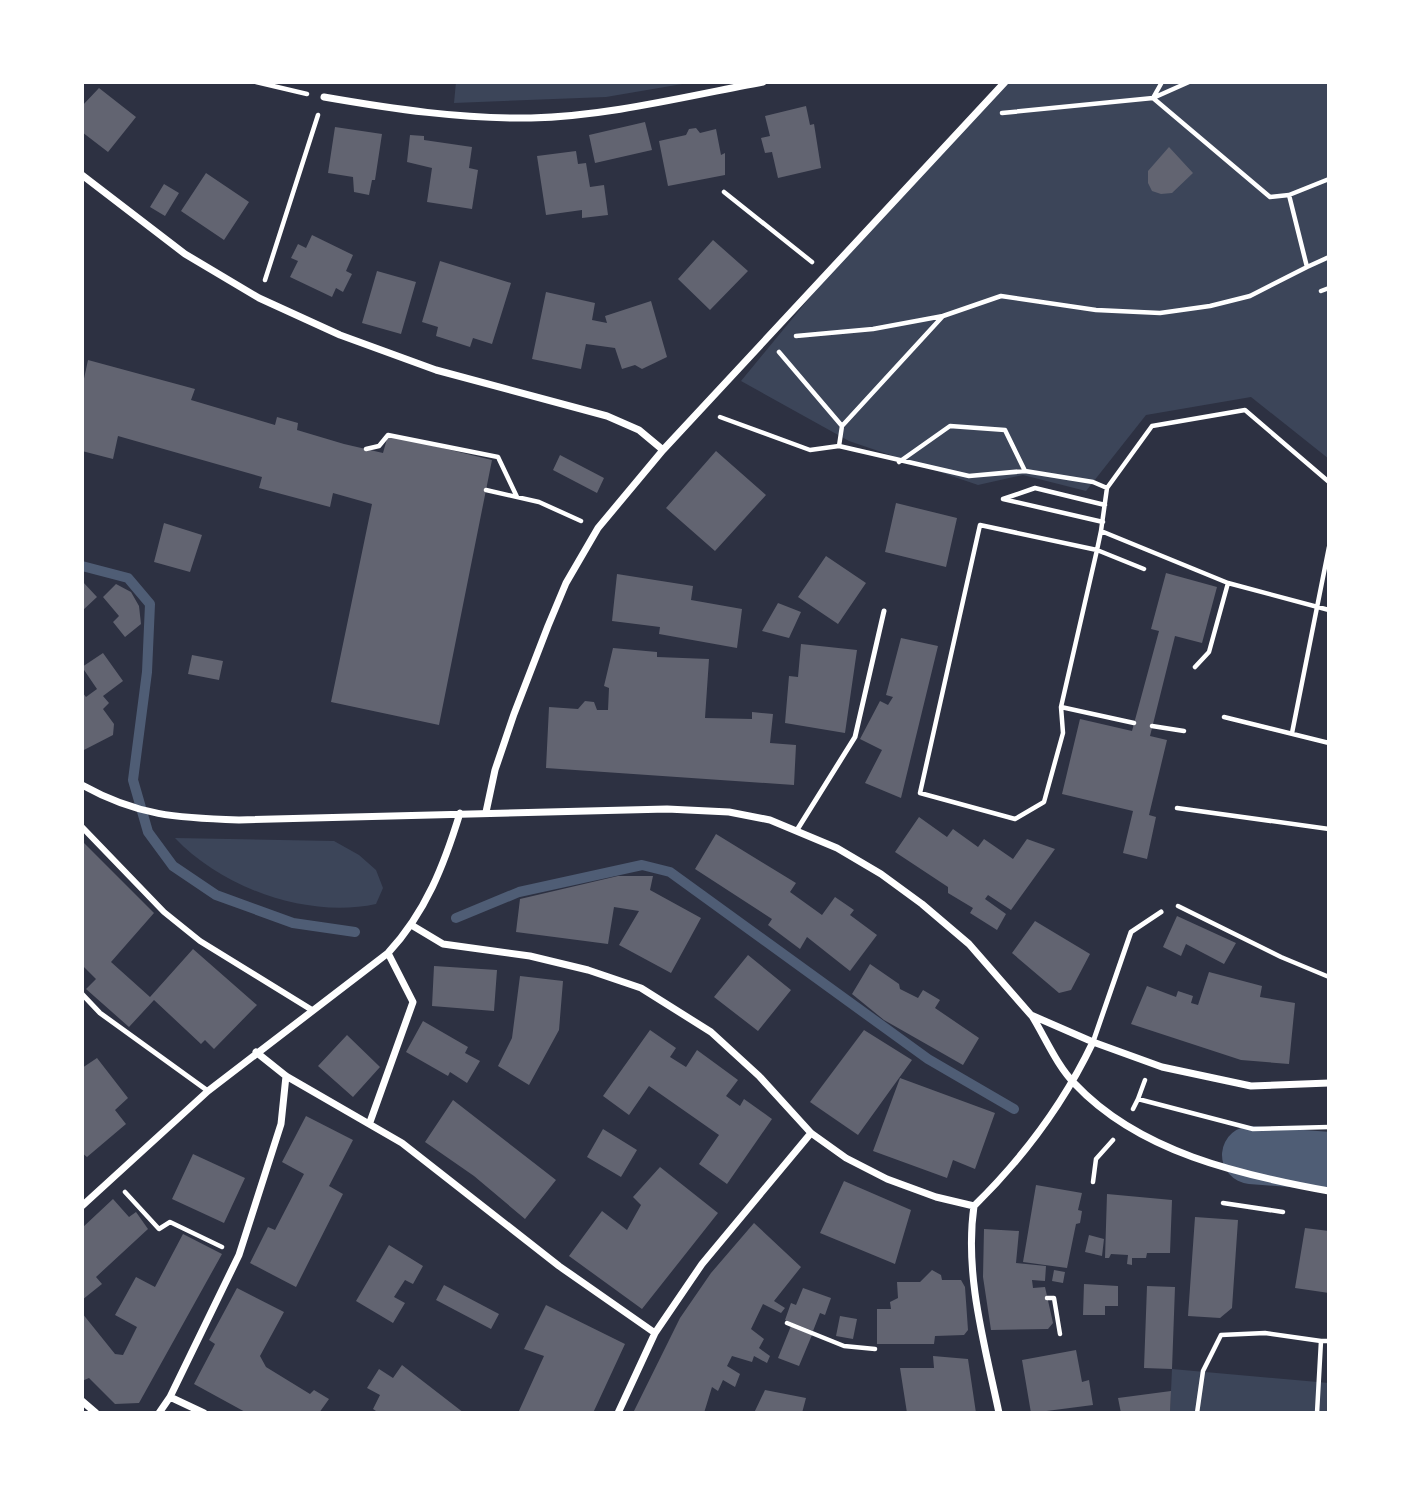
<svg xmlns="http://www.w3.org/2000/svg" width="1411" height="1495" viewBox="0 0 1411 1495" font-family="'Work Sans',sans-serif">
<rect width="100%" height="100%" fill="#2d3142"/>
<!-- green -->
<path fill="#3c4559" d="M456 82H694L606 97 454 103Z
M1005 82H1329V459L1251 397 1146 415 1086 491 1023 475 978 485 849 441 741 381 867 228Z
M175 838 334 841 359 855 376 870 383 888 376 904C308 919 222 888 175 838Z
M1172 1369 1329 1383V1413H1170Z"/>
<g fill="none" stroke-linecap="round" stroke-linejoin="round">
<!-- stream -->
<path stroke="#4f5d75" stroke-width="10" d="M82 566 128 578 150 604 147 672 133 780 148 832 173 866 216 895 293 923 355 932
M456 918 519 892 642 865 670 872 928 1059 1014 1109"/>
<!-- river -->
<path stroke="#4f5d75" stroke-width="58" d="M1251 1155 1329 1161"/>
</g>
<!-- building -->
<path fill="#626471" d="M99 88 136 117 108 152 82 132V106Z
M806 106 810 125 814 124 821 168 778 178 772 152 765 153 761 138 770 136 765 116Z
M645 122 652 150 595 163 589 135Z
M335 127 382 134 375 180H372L369 195 354 192 353 177 328 173Z
M696 128 700 133 716 129 721 155 725 153V175L668 186 659 141 686 135 689 129Z
M410 135 424 136V140L472 147 469 168 478 170 472 209 427 202 432 168 407 162Z
M1169 147 1193 173 1172 193 1161 194 1152 191 1148 183V171Z
M576 151 578 164 586 163 590 187 604 185 608 215 582 218V210L546 215 537 156Z
M206 173 249 202 224 240 181 211Z
M164 184 179 193 165 216 150 207Z
M312 235 353 255 346 271 352 274 343 292 336 288 332 297 290 277 298 261 291 258 298 244 306 248Z
M713 240 748 271 710 310 678 279Z
M440 261 511 283 492 344 473 338 470 347 436 336 438 327 422 322Z
M377 271 416 282 401 334 362 323Z
M546 292 595 303 592 320 607 323 605 316 651 301 667 357 642 369 635 365 622 369 615 348 586 344 581 369 532 359Z
M88 360 195 389 191 400 275 425 277 417 298 423 297 430 344 444 383 453 388 435 492 460 439 725 331 702 372 504 333 493 330 507 259 488 262 477 118 436 113 459 82 451V388Z
M716 451 766 495 715 551 666 508Z
M560 455 604 478 597 493 553 470Z
M896 503 957 518 946 567 885 552Z
M164 523 202 535 190 572 154 562Z
M826 556 866 583 838 624 798 597Z
M1166 573 1217 587 1202 643 1175 636 1150 736 1167 740 1149 815 1156 817 1147 859 1123 853 1133 811 1062 794 1080 719 1132 731 1159 631 1151 629Z
M617 574 693 586 691 600 742 609 737 648 659 634 660 627 612 621Z
M82 581 97 597 82 611Z
M116 584 131 592 139 606 141 624 125 637 113 622 119 616 103 597Z
M778 603 801 612 789 638 762 631Z
M901 638 938 646 901 798 865 783 882 750 860 739 880 701 888 705 893 697 886 695Z
M801 644 857 650 845 733 785 723 789 676 798 677Z
M613 648 657 652V657L709 659 705 718 752 719V712L773 714 770 743 796 745 794 785 546 768 549 707 578 709 585 701 594 702 597 710H608L609 688 604 686Z
M103 653 123 681 103 696 109 703 103 709 114 724 113 735 82 751V692L86 697 97 689 82 667Z
M192 655 223 661 219 680 188 674Z
M919 817 947 837 953 829 978 847 984 839 1013 859 1027 839 1055 849 1011 910 988 895 985 899 1006 914 997 930 970 913 973 908 948 893V887L895 852Z
M716 834 796 883 790 892 822 915 835 897 854 910 850 915 877 935 850 971 807 937 800 949 768 925 772 919 695 869Z
M82 841 154 913 111 962 150 997 193 949 257 1005 214 1049 205 1040 201 1044 154 1000 129 1027 86 989 96 979 82 965Z
M618 876H653L650 890 701 918 671 973 619 945 639 911 614 907 608 944 516 932 520 899Z
M1177 916 1236 943 1224 964 1186 944 1181 956 1163 947Z
M1035 921 1090 954 1071 990 1059 993 1012 953Z
M748 955 791 990 758 1031 714 997Z
M870 964 899 984 900 989 918 998 923 990 940 1000 935 1008 979 1038 963 1065 884 1020 852 994Z
M434 966 497 970 494 1011 432 1006Z
M1209 972 1262 986 1260 997 1295 1003 1289 1064 1241 1060 1131 1024 1147 986 1176 997 1178 991 1193 996 1191 1003 1198 1005Z
M520 976 563 981 559 1030 529 1085 498 1066 512 1038Z
M423 1021 468 1047 465 1053 480 1061 467 1083 450 1072 448 1076 406 1052Z
M650 1030 676 1048 670 1057 686 1067 697 1050 738 1080 726 1096 740 1106 744 1099 772 1119 727 1184 699 1164 719 1135 649 1086 629 1115 603 1096Z
M864 1030 912 1060 858 1135 810 1102Z
M347 1035 380 1067 353 1097 318 1066Z
M97 1058 128 1098 115 1110 126 1124 87 1157 82 1153V1068Z
M900 1078 995 1113 975 1169 953 1160 947 1178 873 1151Z
M453 1100 556 1180 525 1219 474 1176 425 1142Z
M306 1116 353 1140 329 1186 343 1194 296 1287 250 1263 268 1227 275 1230 304 1174 282 1162Z
M603 1129 637 1150 621 1177 587 1157Z
M193 1154 245 1178 224 1223 172 1199Z
M660 1167 718 1213 642 1309 569 1256 602 1211 627 1230 641 1205 633 1197Z
M844 1181 911 1210 895 1264 820 1233Z
M1036 1185 1082 1193 1078 1210 1082 1211 1080 1223 1076 1224 1067 1268 1023 1262Z
M1107 1194 1172 1200 1170 1253H1147L1146 1258H1132V1265L1127 1264 1128 1255 1111 1254 1109 1258H1105Z
M113 1199 129 1217 136 1212 148 1229 96 1277 102 1284 82 1300V1228Z
M1195 1217 1238 1220 1232 1308 1220 1318 1188 1316Z
M754 1223 801 1267 774 1301 785 1308 781 1313 763 1304 751 1329 764 1339 759 1348 770 1356 767 1363 754 1356 752 1362 732 1356 727 1366 740 1374 735 1387 723 1380 718 1391 712 1387 704 1413H633L680 1318 711 1273Z
M1305 1228 1329 1231V1293L1295 1288Z
M984 1229 1019 1231 1016 1263 1046 1266 1045 1281 1032 1280 1033 1288 1045 1287 1053 1323 1048 1329 991 1330 983 1277Z
M183 1234 222 1254 139 1403 115 1404 89 1378 82 1381V1313L115 1354 123 1355 137 1327 115 1315 136 1277 155 1287Z
M1089 1235 1104 1239 1102 1256 1085 1252Z
M389 1245 423 1266 413 1284 405 1280 394 1297 405 1303 393 1323 356 1301Z
M932 1270 941 1275 942 1280H961L965 1287 968 1330 964 1335 935 1336 934 1344H877V1309H891L890 1302 898 1298 897 1282H920Z
M1054 1270 1065 1272 1063 1283 1052 1281Z
M1084 1284 1118 1286V1306H1105V1315H1083Z
M444 1285 499 1314 491 1329 436 1300Z
M1147 1286 1175 1287 1172 1369 1144 1368Z
M237 1288 284 1312 260 1356 266 1367 310 1394 314 1390 329 1399 319 1413H247L194 1384 215 1344 209 1340Z
M803 1288 831 1298 825 1315 820 1313 813 1331 785 1320 791 1303 796 1305Z
M546 1305 625 1344 593 1413H518L544 1356 524 1349Z
M840 1316 857 1319 853 1339 836 1336Z
M791 1326 812 1335 799 1366 778 1358Z
M1076 1350 1082 1382 1089 1380 1093 1405 1031 1413 1022 1360Z
M933 1356 968 1359 976 1413H907L900 1368H934Z
M402 1365 464 1413H379L373 1409 380 1395 367 1388 379 1369 393 1378Z
M765 1390 806 1398 802 1413H754Z
M1171 1391 1170 1413H1121L1118 1398Z"/>
<g fill="none" stroke-linecap="round" stroke-linejoin="round">
<!-- path -->
<path stroke="#fff" stroke-width="4.5" d="M256 82 307 94
M1162 82 1153 98 1270 197 1289 195 1307 267 1250 296 1210 306 1160 313 1096 310 1001 296 943 316 842 426 839 446 969 476 1025 471 1093 482 1107 488 1101 531 1228 583 1209 652 1195 667
M1002 113 1153 98 1189 82
M724 192 812 262
M1289 195 1329 179
M1307 267 1329 257
M265 280 318 115
M1321 291 1329 288
M796 336 873 329 943 316
M779 352 842 426
M720 417 810 450 839 446
M366 449 379 446 388 435 498 457 517 497
M899 462 950 426 1005 430 1025 471
M1107 488 1152 426 1245 410 1329 482
M486 490 539 502 581 521
M1103 522 1003 499 1035 488 1105 505
M1101 531 1097 550 1061 707 1063 733 1044 802 1015 819 920 793 980 525 1097 550 1144 569
M1228 583 1329 610
M1061 707 1134 723
M1224 717 1329 743
M1152 726 1184 731
M1292 733 1329 547
M1177 808 1329 829
M1178 906 1281 957 1329 977
M1138 1099 1145 1080
M1133 1109 1138 1099 1253 1129 1329 1127
M1093 1182 1096 1159 1113 1140
M125 1192 159 1229 170 1222 222 1247
M1223 1203 1283 1212
M1047 1298H1054L1060 1334
M787 1323 844 1346 875 1349
M1321 1341H1329
M1197 1413 1203 1371 1221 1335 1265 1333 1321 1341 1317 1413"/>
<!-- service -->
<path stroke="#fff" stroke-width="5" d="M797 830 855 737 884 611
M82 994 100 1013 208 1091
M1093 1042 1131 932 1161 912"/>
<!-- pedestrian -->
<path stroke="#fff" stroke-width="6" d="M82 827 164 912 200 941 312 1010"/>
<!-- minor -->
<path stroke="#fff" stroke-width="7" d="M324 97C393 109 461 119 531 118 609 116 687 96 763 82
M82 175 185 254 259 298 340 335 436 370 607 416 639 430 663 450
M82 785C138 816 177 818 239 820L667 809 729 812 770 820 837 848 881 874 922 904 969 944 1031 1015 1093 1042 1162 1067 1251 1086 1329 1083
M486 812 495 770 514 714 548 626 566 583 598 528 663 450 1005 82
M413 926 443 944 530 956 588 970 641 988 711 1032 759 1076 811 1133 846 1158 887 1179 936 1197 974 1206C1024 1157 1063 1105 1093 1042
M1032 1016C1045 1037 1057 1066 1075 1084 1139 1152 1240 1175 1329 1191
M256 1052 286 1076 402 1143 559 1266 655 1333
M370 1122 413 1002 388 953
M82 1206 208 1091 388 953C426 912 444 865 460 813
M974 1206C964 1274 985 1346 999 1413
M170 1397 204 1413
M82 1401 96 1413
M159 1413 170 1397 239 1255 281 1124 286 1076
M618 1413 655 1333 702 1264 811 1133"/>
</g>
<!-- border -->
<rect width="1411" height="1495" fill="none" stroke="#ffffff" stroke-width="168"/>
</svg>
